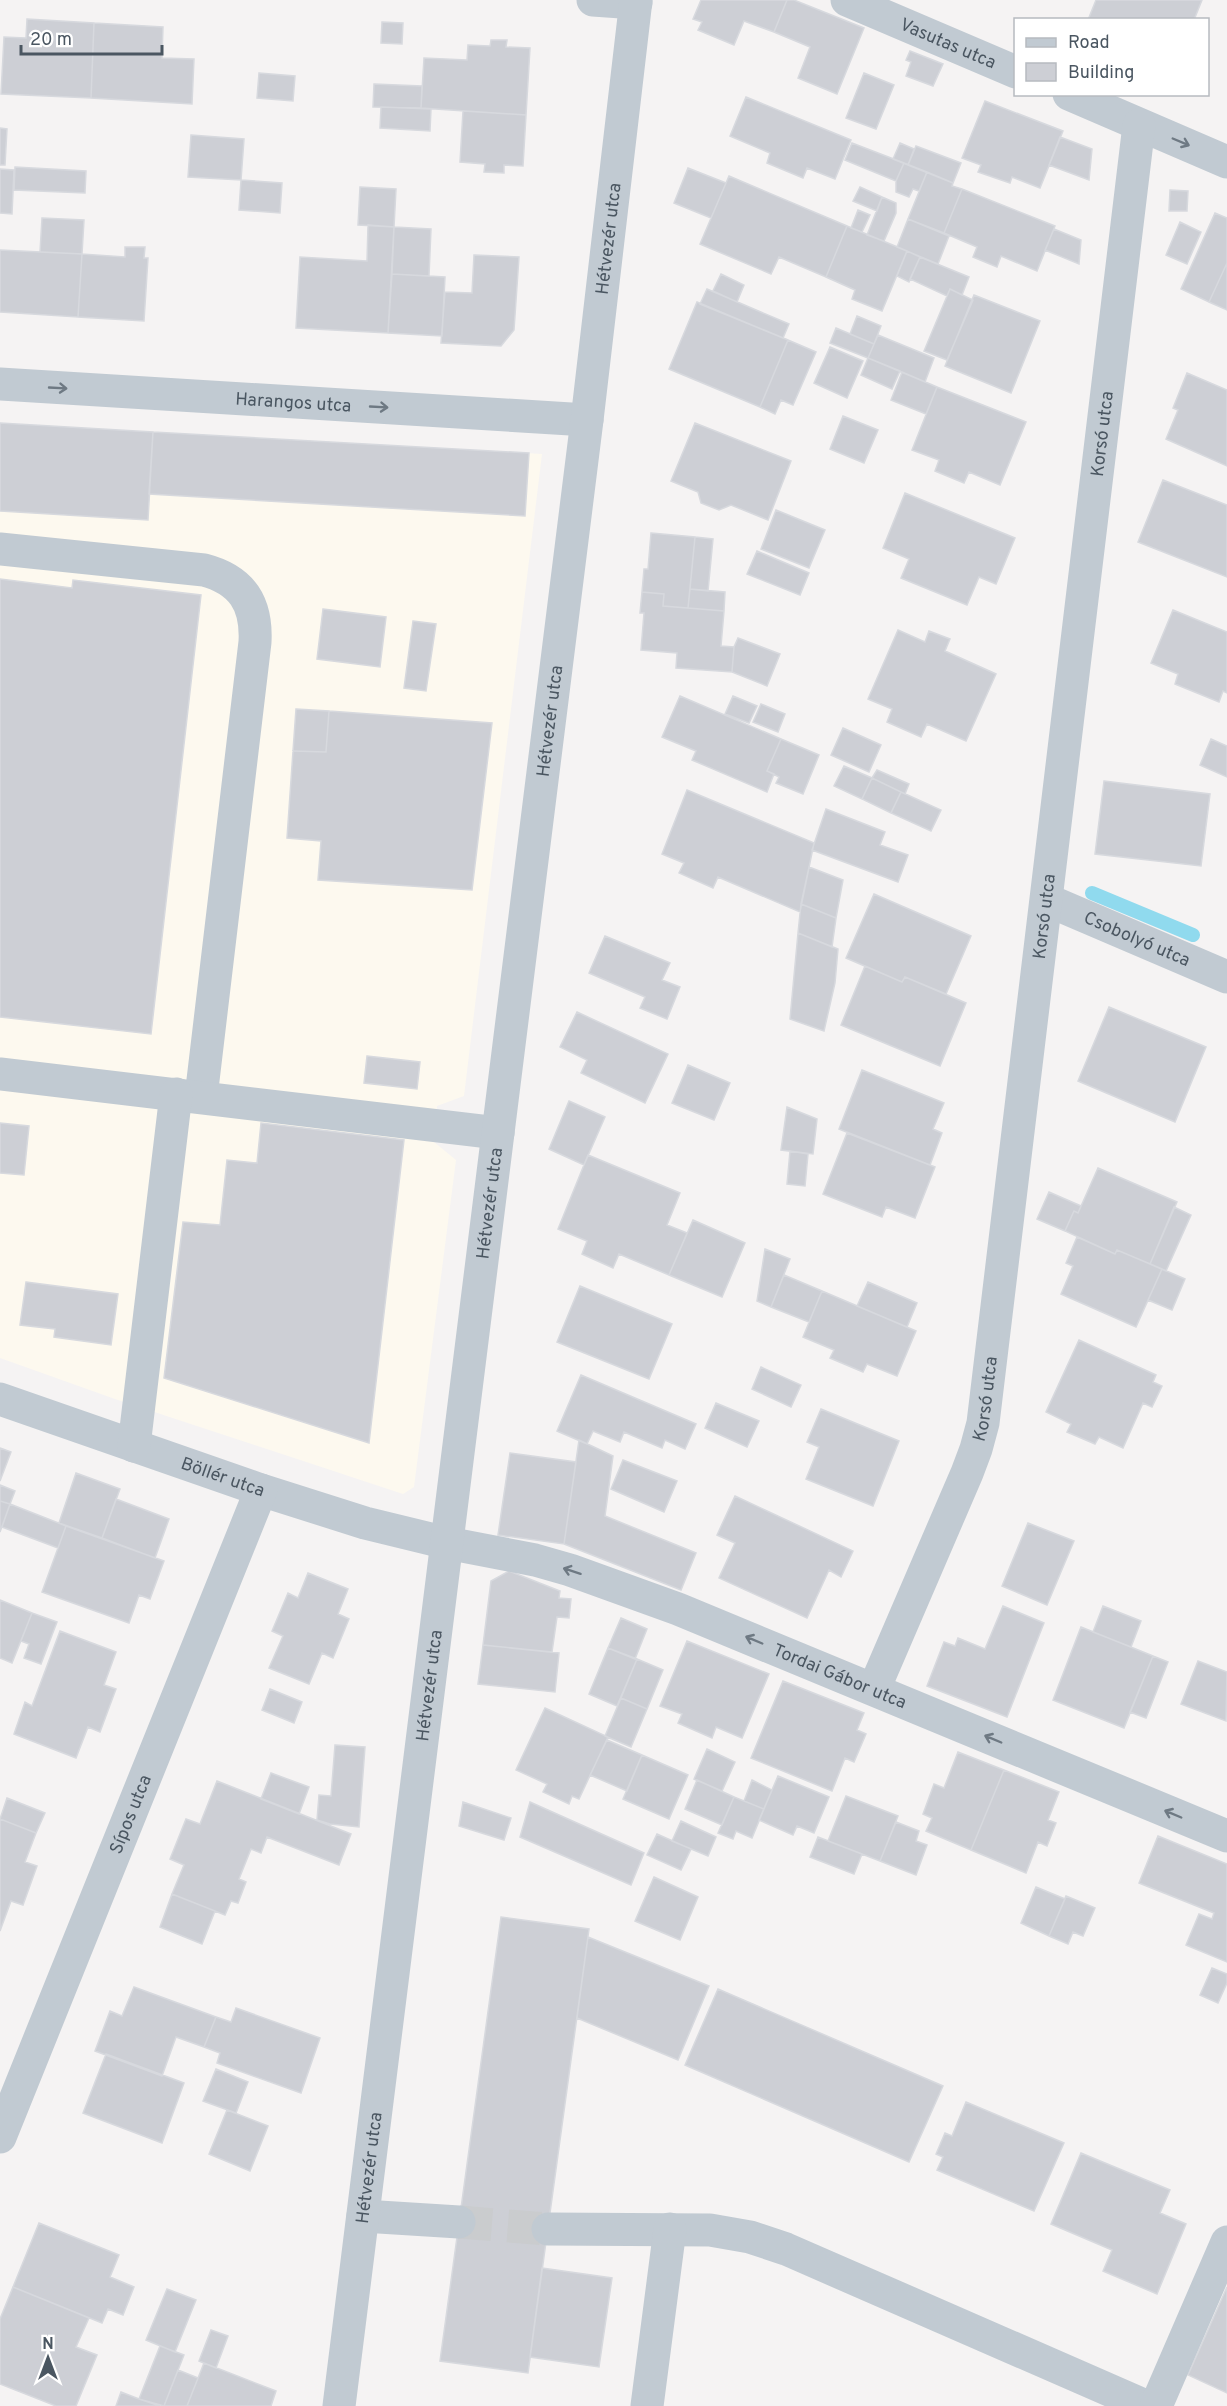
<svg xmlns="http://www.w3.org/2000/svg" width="1227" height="2406" viewBox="0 0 1227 2406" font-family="Overpass,sans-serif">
<rect width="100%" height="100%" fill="#f5f3f3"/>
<!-- commercial -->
<path fill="#fdf9ef" d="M0 423 542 454 464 1096 437 1106 434 1142 456 1160 414 1487 403 1494 115 1399 0 1358Z"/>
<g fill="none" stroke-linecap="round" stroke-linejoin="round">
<!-- stream -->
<path stroke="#90daee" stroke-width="14" d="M1092 893 1193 935"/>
</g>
<!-- building -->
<path fill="#cdcfd5" stroke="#d7d9de" stroke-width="1.5" d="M701 0H787L774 32 744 21 734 45 698 30 702 22 693 19Z
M787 0H794L864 28 837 94 798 78 810 47 774 32Z
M1096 0H1202L1194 20H1088Z
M27 19 94 23 91 98 1 94 4 37 26 38Z
M382 22 403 23 402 44 381 43Z
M94 23 163 27 162 58 194 59 192 104 91 98Z
M491 40H507L506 47 530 48 526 115 421 108 424 58 467 60 468 45 490 46Z
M910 51 943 64 933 86 906 76 911 62 906 60Z
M259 73 295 76 293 101 257 98Z
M864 73 894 85 876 129 846 118Z
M374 84 422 86 421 108 373 107Z
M746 97 851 140 835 179 807 168 803 178 767 163 770 153 730 136Z
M985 101 1063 131 1040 188 1012 177 1010 183 978 172 981 165 962 158Z
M381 107 431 109 430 131 380 128Z
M463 111 526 115 523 166 504 165V173L484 172 485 164 460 162Z
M0 128 7 129 5 165H0Z
M191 135 244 139 241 180 188 177Z
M1060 137 1092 149 1089 180 1049 165Z
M852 143 904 163 896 181 845 160Z
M900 143 914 149 908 165 893 159Z
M916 146 961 163 953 183 908 165Z
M904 163 927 172 919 191 913 189 909 197 896 192V181Z
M15 167 86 171 85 193 14 190Z
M688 168 726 183 711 218 674 203Z
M0 169 14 170 12 214 0 213Z
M927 172 953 183 952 186 962 189 944 233 908 219Z
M729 176 847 226 826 277 779 257 771 274 700 244Z
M241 180 282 183 280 213 239 210Z
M360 187 396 189 394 227 358 225Z
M860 187 882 197 877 211 853 201Z
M962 189 1055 226 1037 271 1001 256 997 267 973 257 977 247 944 233Z
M1170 190 1188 191 1187 211H1169Z
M882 197 896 203V213L884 241 867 235Z
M858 210 870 215 862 232 851 228Z
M1215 213 1227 218V263L1209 302 1181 289Z
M42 218 84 220 82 254 40 252Z
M908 219 949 236 938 264 897 247Z
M1180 222 1201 232 1187 264 1166 255Z
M368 225 394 227 388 333 296 328 300 257 367 261Z
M847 226 907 251 882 311 852 299 855 290 826 277Z
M394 227 431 229 429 276 392 274Z
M1054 229 1081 240 1079 264 1045 250Z
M125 247H145L144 258H148L144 321 78 317 82 254 125 257Z
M0 250 82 254 78 317 0 312Z
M907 251 920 257 909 282 897 276Z
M474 255 519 257 514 330 501 346 441 343 445 292 472 293Z
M920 257 969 277 962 295 950 289 947 296 910 279Z
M1227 263V310L1209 302Z
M392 274 445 277 442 336 388 333Z
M721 274 744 285 737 302 713 291Z
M707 289 789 324 783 338 700 304Z
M950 289 973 300 947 360 924 351Z
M974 295 1040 321 1011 393 945 366Z
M697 302 788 340 760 407 669 369Z
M857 316 881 326 874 344 850 334Z
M836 328 874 344 868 358 830 343Z
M878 335 934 358 925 382 868 358Z
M788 340 816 352 793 405 781 400 775 414 760 407Z
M830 347 863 361 847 398 814 383Z
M868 358 900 371 892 389 861 375Z
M902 372 937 387 926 414 891 400Z
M1187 373 1227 390V466L1166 439 1178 410 1173 408Z
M937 387 1026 422 1000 485 969 472 964 483 935 471 939 460 912 450Z
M843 416 878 430 864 463 830 449Z
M0 423 153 432 148 520 0 511Z
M695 423 791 461 768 520 731 505 719 510 701 503 698 492 671 481Z
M153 432 529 453 525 516 149 494Z
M1163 480 1227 505V577L1138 542Z
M905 493 1015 538 996 584 979 577 967 605 901 578 909 559 883 548Z
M776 510 825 530 809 568 761 549Z
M651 533 695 537 688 608 663 606 664 594 642 592 644 569H648Z
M695 537 713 539 708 591 690 589Z
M757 551 809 573 800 595 747 574Z
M0 579 72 588 73 580 201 595 151 1034 0 1017Z
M690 589 725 592 724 611 688 608Z
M642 592 664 594 663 606 724 611 721 646 734 647 732 672 676 668 677 653 641 650 644 613H640Z
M323 609 386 617 380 667 317 659Z
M1173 610 1227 632V693L1223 691 1219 702 1175 684 1178 674 1151 663Z
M413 621 436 624 426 691 404 688Z
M898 630 925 642 929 631 950 639 945 651 996 674 966 741 927 724 921 737 887 722 892 709 868 699Z
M738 638 780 654 767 686 732 672 734 647Z
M680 696 781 739 767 771 774 774 767 792 692 760 696 751 662 737Z
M733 696 757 706 749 723 725 714Z
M761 704 785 714 778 732 753 722Z
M296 709 329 711 326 752 293 751Z
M329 711 492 723 472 890 318 880 321 841 287 838 293 751 326 752Z
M843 728 881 745 869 772 831 755Z
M781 739 819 755 803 794 776 783 779 777 767 771Z
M1211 739 1227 746V777L1200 765Z
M844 766 872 778 862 799 834 786Z
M877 770 909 784 905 794 872 778Z
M872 778 901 792 891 813 862 799Z
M1104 781 1210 794 1201 866 1095 854Z
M687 790 814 843 800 912 718 877 713 888 679 873 684 863 662 854Z
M901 792 941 810 931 831 891 813Z
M826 809 885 832 880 845 908 855 898 882 812 850Z
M809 867 843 880 836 918 801 904Z
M874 894 971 936 946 994 905 977 902 982 846 958Z
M801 904 836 918 832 947 798 933Z
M798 933 838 949 835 983 824 1031 790 1019Z
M605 936 670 963 662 980 680 987 667 1019 640 1008 645 997 589 973Z
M865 966 902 982 905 977 966 1003 940 1066 841 1025Z
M1109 1007 1206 1047 1175 1122 1078 1081Z
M577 1012 668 1054 645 1103 581 1073 587 1060 560 1047Z
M367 1056 420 1062 417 1089 364 1083Z
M688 1065 730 1083 714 1120 672 1103Z
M862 1070 944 1103 933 1129 942 1133 930 1165 839 1129Z
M569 1101 605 1117 584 1165 549 1149Z
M787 1107 817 1119 813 1154 781 1150Z
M0 1123 29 1126 24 1175 0 1173Z
M261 1123 404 1140 369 1443 164 1378 183 1222 220 1225 227 1160 257 1163Z
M847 1133 935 1167 915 1218 886 1207 882 1217 823 1194Z
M790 1151 808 1154 805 1186 787 1184Z
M588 1155 680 1193 667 1225 687 1233 669 1275 619 1254 613 1268 582 1254 587 1241 558 1229Z
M1098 1168 1177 1202 1150 1264 1117 1250 1115 1254 1065 1231 1074 1211 1078 1213Z
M1049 1192 1081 1206 1078 1213 1074 1211 1065 1231 1037 1219Z
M1174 1207 1191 1215 1166 1271 1150 1264Z
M693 1220 745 1243 722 1297 669 1275Z
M1077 1237 1115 1254 1117 1250 1162 1269 1136 1327 1061 1294 1073 1266 1066 1263Z
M765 1249 790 1259 771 1307 757 1301Z
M1162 1269 1185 1279 1172 1310 1148 1300Z
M784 1275 822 1291 809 1322 771 1307Z
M26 1282 118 1294 111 1345 54 1337 55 1329 20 1325Z
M868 1282 917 1303 907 1327 857 1306Z
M580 1286 672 1324 649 1379 557 1342Z
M822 1291 916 1331 897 1376 867 1364 863 1372 830 1358 834 1350 803 1337Z
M1079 1340 1156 1375 1153 1382 1162 1386 1152 1407 1143 1403 1123 1448 1099 1437 1095 1444 1067 1432 1071 1424 1046 1412Z
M761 1367 801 1385 791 1407 752 1389Z
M581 1375 696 1424 685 1449 665 1440 662 1448 624 1432 620 1442 593 1431 587 1444 557 1431Z
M716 1403 759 1421 747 1447 705 1428Z
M821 1409 899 1441 873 1506 806 1479 819 1447 807 1442Z
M579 1440 613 1456 605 1516 696 1553 681 1590 564 1544Z
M0 1448 11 1452 0 1481Z
M510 1453 576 1462 564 1544 498 1535Z
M623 1460 677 1481 664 1512 611 1489Z
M76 1473 120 1489 102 1538 59 1523Z
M0 1485 15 1491 10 1504 0 1501Z
M735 1496 853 1551 841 1577 829 1570 807 1618 719 1578 735 1543 717 1535Z
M116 1499 169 1519 155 1558 102 1538Z
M0 1501 10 1504 0 1532Z
M10 1504 66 1526 58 1548 2 1527Z
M1028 1523 1074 1541 1047 1605 1002 1586Z
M66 1526 164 1561 150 1599 139 1595 129 1623 42 1592Z
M509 1571 560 1591 559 1598 571 1599 569 1618 557 1617 552 1652 483 1645 491 1581Z
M308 1573 348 1589 338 1614 349 1619 333 1658 322 1653 309 1684 269 1668 283 1636 272 1631 288 1593 298 1598Z
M0 1600 32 1613 12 1663 0 1658Z
M1003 1606 1044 1623 1007 1717 927 1686 944 1642 955 1646 958 1638 985 1649Z
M1103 1606 1141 1621 1131 1647 1093 1632Z
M32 1613 57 1622 41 1664 24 1658 29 1644 21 1641Z
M621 1618 647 1629 635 1659 608 1648Z
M1081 1627 1153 1656 1124 1728 1053 1700Z
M60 1631 116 1652 104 1685 116 1689 100 1732 88 1727 76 1758 14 1734 25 1702 32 1706Z
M687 1641 769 1674 742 1738 716 1727 712 1738 678 1723 682 1714 660 1706Z
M483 1645 559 1653 555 1692 478 1684Z
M608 1648 637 1659 617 1706 589 1694Z
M1153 1656 1168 1662 1146 1718 1130 1712Z
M637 1659 663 1670 647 1709 621 1698Z
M1198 1661 1227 1672 1226 1721 1181 1704Z
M783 1681 864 1713 857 1730 866 1734 854 1762 845 1758 832 1791 751 1758Z
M270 1689 302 1702 294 1723 262 1710Z
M621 1698 647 1709 631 1747 605 1736Z
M545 1708 608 1737 579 1799 572 1796 569 1804 543 1792 547 1784 516 1770Z
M607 1740 642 1755 627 1791 590 1775Z
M335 1745 365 1747 359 1827 330 1824 317 1820 319 1795 331 1796Z
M707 1749 735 1762 722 1791 694 1779Z
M958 1752 1004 1770 971 1850 926 1831 932 1818 923 1814 934 1784 944 1788Z
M642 1755 688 1775 669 1819 623 1799Z
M1004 1770 1059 1792 1048 1820 1056 1823 1047 1846 1038 1842 1026 1873 971 1850Z
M271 1773 309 1787 299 1814 261 1799Z
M778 1776 829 1797 814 1833 797 1826 793 1835 759 1820Z
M697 1780 734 1797 722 1825 685 1809Z
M752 1780 772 1790 764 1809 744 1801Z
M217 1781 351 1834 339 1865 267 1837 261 1853 251 1849 239 1879 246 1882 238 1903 231 1901 225 1915 172 1894 184 1865 170 1859 186 1819 200 1824Z
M846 1796 898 1816 880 1861 828 1841Z
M734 1797 764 1809 752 1838 736 1831 733 1839 718 1833Z
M7 1798 45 1813 36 1833 0 1819Z
M463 1802 511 1818 504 1840 459 1826Z
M530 1802 644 1853 631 1885 520 1837Z
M0 1819 36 1833 25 1862 37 1866 23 1905 11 1901 0 1931Z
M681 1821 716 1837 708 1856 672 1841Z
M896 1822 919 1831 916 1841 927 1845 916 1875 880 1861Z
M657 1834 691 1849 681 1870 647 1855Z
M1158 1836 1227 1864V1962L1186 1945 1199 1914 1212 1919 1214 1913 1139 1883Z
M818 1837 862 1854 854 1874 810 1857Z
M654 1877 698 1897 680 1940 635 1921Z
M1036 1887 1065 1899 1049 1936 1021 1923Z
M172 1894 215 1911 202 1944 160 1927Z
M1066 1896 1095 1908 1083 1936 1073 1932 1068 1944 1049 1936Z
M501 1917 589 1929 528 2373 440 2361Z
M588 1937 709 1986 678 2060 577 2018Z
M1212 1968 1227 1974V1983L1218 2003 1200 1995Z
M134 1987 216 2017 204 2047 176 2037 162 2076 95 2051 110 2011 122 2016Z
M718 1989 943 2086 909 2162 685 2065Z
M236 2008 320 2038 301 2093 217 2063 220 2053 204 2047 216 2017 231 2022Z
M106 2054 184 2083 162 2143 83 2113Z
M216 2069 248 2082 236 2113 203 2101Z
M966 2102 1064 2143 1034 2211 937 2170 943 2157 936 2154 945 2133 952 2136Z
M227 2110 268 2126 250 2171 209 2154Z
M1081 2153 1170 2190 1160 2213 1186 2224 1157 2294 1103 2271 1112 2250 1051 2224Z
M39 2223 119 2255 110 2277 134 2287 123 2315 108 2309 102 2323 13 2287Z
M542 2268 612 2278 599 2367 530 2357Z
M13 2287 89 2318 76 2347 97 2355 76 2406H56L0 2384V2319Z
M1227 2287V2393L1188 2375Z
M167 2289 196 2300 175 2352 146 2340Z
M211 2330 228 2336 216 2368 199 2361Z
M160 2346 184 2355 164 2406 139 2399Z
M204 2363 276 2391 271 2406H187Z
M178 2370 198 2378 187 2406H164Z
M121 2392 139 2399 160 2406H116Z"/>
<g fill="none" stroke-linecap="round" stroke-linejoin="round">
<!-- minor-tunnel -->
<path stroke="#caccce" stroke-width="33" stroke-dasharray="33 16" stroke-linecap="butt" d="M459 2222 548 2229"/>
<!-- minor -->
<g stroke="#c1cad2" stroke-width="33">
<path d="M593 0 636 3"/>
<path id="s1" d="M847 0 1016 72"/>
<path d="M1069 94 1227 162"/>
<path id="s2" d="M0 384 587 420"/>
<path d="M0 549 204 570C242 580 257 604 255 642L201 1097"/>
<path id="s3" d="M1047 900 1227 977"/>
<path d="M0 1074 498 1133"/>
<path id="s4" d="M0 1399 261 1490 365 1523 447 1543 535 1560 570 1570 678 1609 1227 1836"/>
<path d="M134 1446 176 1094"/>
<path id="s5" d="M874 1689 967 1473 976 1449 983 1423 1139 125"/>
<path id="s6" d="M0 2137 261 1490"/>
<path d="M363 2216 459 2222"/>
<path d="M548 2229 710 2230 750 2237 786 2249 1146 2406"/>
<path id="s7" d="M339 2406 587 420 636 0"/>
<path d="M647 2406 670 2229"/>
<path d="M1156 2406 1227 2242"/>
</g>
</g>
<!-- one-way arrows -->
<defs><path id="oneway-shaft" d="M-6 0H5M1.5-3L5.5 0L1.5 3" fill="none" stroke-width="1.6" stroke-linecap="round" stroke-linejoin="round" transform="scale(1.5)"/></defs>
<g stroke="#6e7983">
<use href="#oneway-shaft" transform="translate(1181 142) rotate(23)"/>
<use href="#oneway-shaft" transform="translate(58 388) rotate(3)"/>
<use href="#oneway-shaft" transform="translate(379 407) rotate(3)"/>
<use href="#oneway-shaft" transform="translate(572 1571) rotate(-162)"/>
<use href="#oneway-shaft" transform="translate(754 1640) rotate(-157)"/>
<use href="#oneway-shaft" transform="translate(993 1739) rotate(-157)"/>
<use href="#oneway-shaft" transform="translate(1173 1814) rotate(-157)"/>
</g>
<g text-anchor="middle" stroke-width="6" stroke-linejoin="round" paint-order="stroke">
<!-- street labels -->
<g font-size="18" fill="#4a5661" stroke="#fff">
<text dy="6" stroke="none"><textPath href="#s1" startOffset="110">Vasutas utca</textPath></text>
<text dy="6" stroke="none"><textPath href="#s7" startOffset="2184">Hétvezér utca</textPath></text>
<text dy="6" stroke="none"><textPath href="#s2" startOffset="294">Harangos utca</textPath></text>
<text dy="6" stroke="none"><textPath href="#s5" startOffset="1284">Korsó utca</textPath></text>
<text dy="6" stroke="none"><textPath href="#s7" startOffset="1698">Hétvezér utca</textPath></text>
<text dy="6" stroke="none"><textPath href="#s5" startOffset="798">Korsó utca</textPath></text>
<text dy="6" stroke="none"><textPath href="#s3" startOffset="98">Csobolyó utca</textPath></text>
<text dy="6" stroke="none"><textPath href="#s7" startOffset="1212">Hétvezér utca</textPath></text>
<text dy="6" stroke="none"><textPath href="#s5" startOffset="312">Korsó utca</textPath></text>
<text dy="6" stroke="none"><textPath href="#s4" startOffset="236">Böllér utca</textPath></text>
<text dy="6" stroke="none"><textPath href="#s4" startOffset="886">Tordai Gábor utca</textPath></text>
<text dy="6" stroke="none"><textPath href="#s7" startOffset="726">Hétvezér utca</textPath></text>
<text dy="6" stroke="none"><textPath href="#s6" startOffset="348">Sípos utca</textPath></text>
<text dy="6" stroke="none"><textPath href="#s7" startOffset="240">Hétvezér utca</textPath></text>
</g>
</g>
<!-- legend -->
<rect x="1014" y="18" width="195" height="78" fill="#ffffff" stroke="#b7bbc0" stroke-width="1.5"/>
<rect x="1026" y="38" width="30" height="9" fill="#c1cad2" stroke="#b7bbc0" stroke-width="1.5"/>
<text x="1068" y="48" font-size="18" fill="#4a5661">Road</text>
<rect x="1026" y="63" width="30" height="18" fill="#cdcfd5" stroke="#b7bbc0" stroke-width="1.5"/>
<text x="1068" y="78" font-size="18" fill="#4a5661">Building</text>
<!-- north arrow -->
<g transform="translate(48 2358)" stroke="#ffffff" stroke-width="4.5" paint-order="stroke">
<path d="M0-4.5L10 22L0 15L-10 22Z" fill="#4a5661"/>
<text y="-9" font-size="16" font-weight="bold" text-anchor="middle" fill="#4a5661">N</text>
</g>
<!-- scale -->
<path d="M21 45v9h141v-9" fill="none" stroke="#4a5661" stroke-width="3"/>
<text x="30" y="45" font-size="18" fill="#4a5661" stroke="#ffffff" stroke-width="4.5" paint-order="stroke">20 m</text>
</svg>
